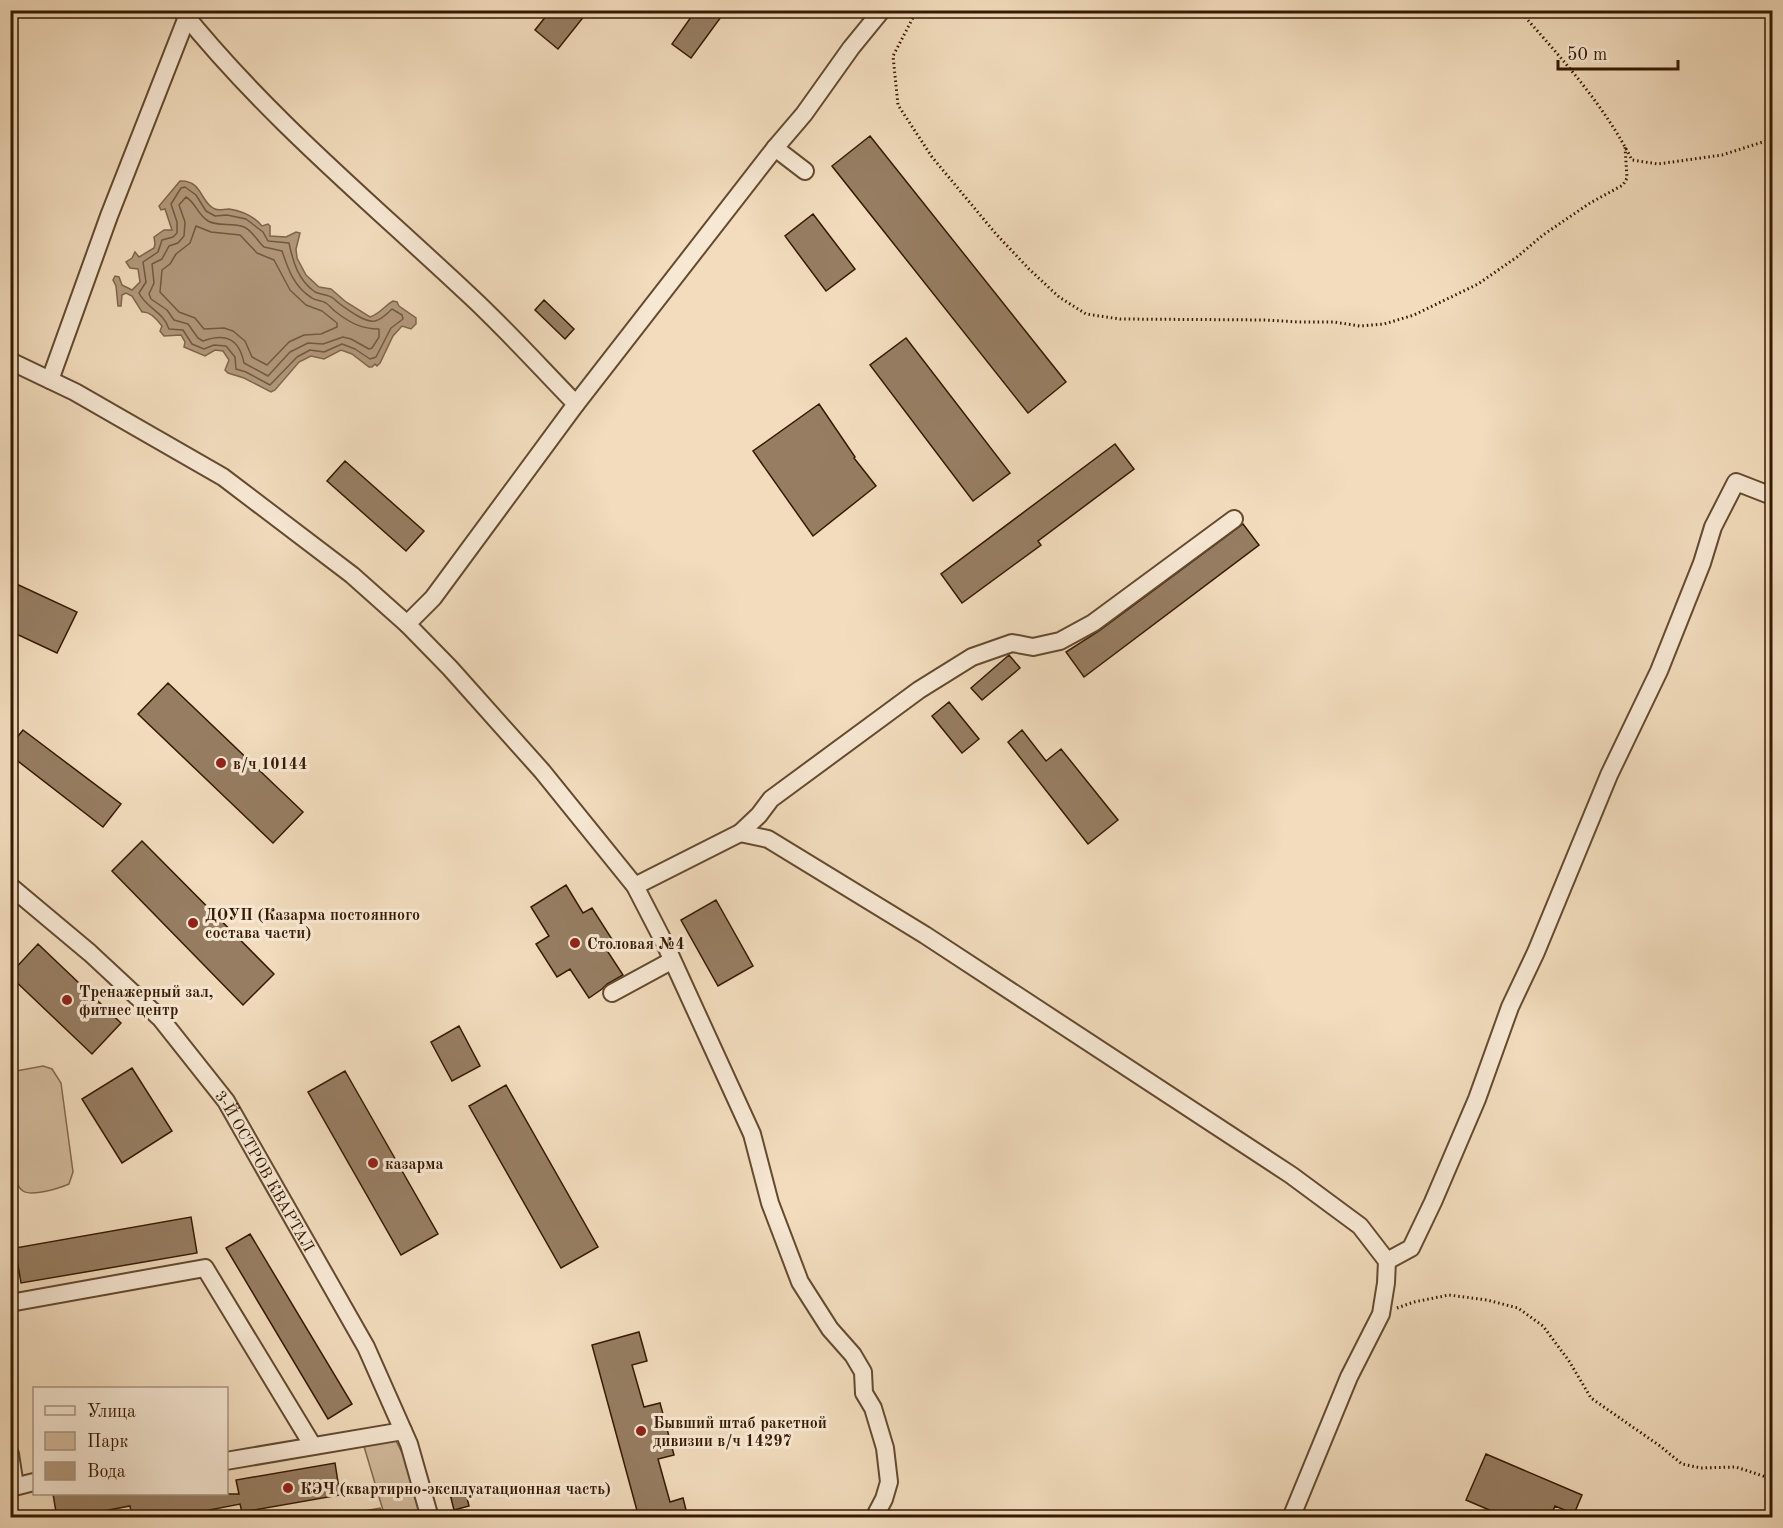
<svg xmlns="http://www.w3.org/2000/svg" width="1783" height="1528" viewBox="0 0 1783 1528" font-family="'Old Standard TT',serif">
<rect width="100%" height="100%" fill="#f2dcbd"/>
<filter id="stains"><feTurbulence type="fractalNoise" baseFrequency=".00333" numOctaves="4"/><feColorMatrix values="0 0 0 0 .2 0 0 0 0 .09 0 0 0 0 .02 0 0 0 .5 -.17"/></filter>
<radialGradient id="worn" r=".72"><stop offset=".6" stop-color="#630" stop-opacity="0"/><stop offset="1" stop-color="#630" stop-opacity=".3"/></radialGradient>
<!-- green -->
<path fill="#d2bb9d" stroke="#846a4f" stroke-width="1.5" d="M43 1066 52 1069 61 1083 73 1172 69 1184C60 1188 32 1197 23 1191 4 1179 10 1095 11 1072Z
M394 1437 424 1496 427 1517H385L363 1443Z
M380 1508 383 1517H331Z"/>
<!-- water -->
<path fill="#b29a7d" stroke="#80664b" stroke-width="1.5" d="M180 181C203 180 200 203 215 209 219 211 224 209 229 209 242 211 253 215 262 226L268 224 270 226V236L286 237 296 232 300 233 296 249 297 258 306 275 319 287 331 289 346 302 370 317C381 313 384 306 393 301L397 302 399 306 416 318V324L411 329 402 326 393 336 380 363 377 366 375 364 372 367H369L352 354 341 350 324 359 311 356 299 362 275 390 271 392 244 378 228 373 225 370 229 360 223 351 215 350 205 356 184 347 185 342 181 335 164 336 160 331 162 326C157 319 150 311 142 312L132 296 126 293 122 295 121 306H118L116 286 113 280 115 276 119 277 122 285 132 290 140 282 138 269 130 268 126 262 132 258 135 252 139 257 154 248 155 244 154 237 164 230H172L165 209 161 210 159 206Z"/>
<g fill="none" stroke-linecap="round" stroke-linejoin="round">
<!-- shore -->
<path stroke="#745a3f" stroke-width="1.5" d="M185 187 196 195 206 211 215 216 227 215 246 219 263 232 268 241 289 243C293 262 298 280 315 292 321 295 328 294 333 298 340 305 347 309 356 315 373 325 378 323 392 309L402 315 403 319 391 328 376 357 370 359 355 349 342 344 324 352 310 350 297 357 270 385 246 372 236 369 235 357 226 346 214 345 204 349 192 344 183 330 169 329C163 311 147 309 139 293L146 282 143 262 158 252 162 240 173 237 177 233V222L171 204 181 188Z
M186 197C196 203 197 214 208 221 218 227 233 222 244 227 253 231 257 241 264 247L282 251C288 269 294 287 312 298 316 301 321 300 326 303 329 305 333 310 336 312 350 323 362 329 379 329V337L372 348 369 349 351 339 343 337 323 344 308 343 290 352 268 376 244 363C239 338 225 333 203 341L198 338 188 324 174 320 167 310 151 299 149 294 154 283 152 264 162 259 169 246 178 243 184 236 185 222 179 205Z
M196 226 211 232 240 235 257 253 274 260 290 290 306 305 322 311 337 323V327L321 334 304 335 289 342 267 365 252 357 245 341 233 331 224 328 204 329 195 318 179 312 160 292 162 270 170 264 176 254 190 243Z"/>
</g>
<!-- building -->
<path fill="#977e63" stroke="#351901" stroke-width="1.5" d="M551 10H589L558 49 535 30Z
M696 10H712L721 17 691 58 672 44Z
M870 136 1066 382 1028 413 832 166Z
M813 214 855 269 826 291 785 236Z
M544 300 574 329 565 339 535 310Z
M906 338 1010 473 973 501 870 365Z
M819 404 855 457 854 458 876 486 813 536 753 451Z
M1115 444 1134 469 1038 541 1041 545 962 603 941 574Z
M345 461 424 531 406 551 327 481Z
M1243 524 1259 545 1084 677 1066 652 1099 631Z
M10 581 77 612 57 653 10 631Z
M1009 655 1020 668 982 700 971 688Z
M168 683 303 812 273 843 138 714Z
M949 702 979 739 962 753 932 716Z
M23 730 121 804 103 827 10 755V746Z
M1022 730 1046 761 1061 749 1118 820 1088 844 1008 742Z
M142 841 274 974 243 1005 112 871Z
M566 885 583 913 592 908 615 944 606 949 623 975 607 984 602 989 589 998 570 969 557 977 536 944 549 936 531 907Z
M716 900 753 966 718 986 681 920Z
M38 944 121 1023 92 1054 10 976V974Z
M459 1026 480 1066 452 1081 431 1042Z
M132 1068 172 1131 122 1163 82 1099Z
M345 1071 438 1234 401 1255 308 1092Z
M506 1085 598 1247 561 1268 469 1106Z
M191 1217 197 1253 21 1283 15 1248Z
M250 1234 352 1404 328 1419 226 1248Z
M639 1332 647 1361 632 1365 644 1407 660 1403 674 1455 658 1459 670 1502 683 1498 688 1518H639L592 1345Z
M1486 1454 1582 1495 1574 1514 1555 1506 1550 1518H1508L1466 1500Z
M335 1463 340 1495 242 1512 240 1504 168 1518H132L130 1506 67 1518H57L53 1494H239L236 1480Z
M465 1490 469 1506 454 1510 450 1494Z"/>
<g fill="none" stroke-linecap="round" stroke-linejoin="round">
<defs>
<g id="minor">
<path d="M181 10C266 116 369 201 467 293 505 328 540 367 576 404"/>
<path d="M775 148 576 404 433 598 407 624 450 668 542 771 635 886 666 946 752 1134 770 1203 800 1282 830 1329 853 1355 863 1372 864 1393 873 1408 885 1448 889 1482 884 1499 874 1518"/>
<path d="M805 171 775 148 804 114 851 48 882 10"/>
<path d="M10 361 75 392 223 477 352 575 407 624"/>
<path d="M50 380 109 216 187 17"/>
<path d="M740 833 768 839 925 935 1291 1175 1360 1226 1387 1261 1386 1283 1381 1314 1349 1377 1291 1518"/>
<path id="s1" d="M10 886 90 953 161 1019 226 1101 366 1347 409 1444 430 1518"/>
<path d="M635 886 740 833 759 815 771 799 919 690 972 657 1012 643 1033 647 1060 641 1093 623 1234 519"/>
<path d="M612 993 671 961"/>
<path d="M1387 1261 1411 1248 1433 1202 1477 1099 1510 1007 1536 952 1609 775 1659 671 1702 563 1713 527 1736 482 1772 496"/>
<path d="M10 1303 205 1268 313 1446"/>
<path d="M10 1454 15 1486"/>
<path d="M226 1461 403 1431"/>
<path d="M10 1488 34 1482"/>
</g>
</defs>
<!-- minor casing -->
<use href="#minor" stroke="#644a30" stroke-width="20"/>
<!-- path -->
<path stroke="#351901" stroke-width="3" stroke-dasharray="1.5 3" stroke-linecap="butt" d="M917 10 893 56 898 105 932 157 996 234 1029 269 1059 297 1086 314 1120 319 1266 320 1298 322H1334L1360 326 1384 324 1414 315 1478 284 1517 257 1543 235 1590 203 1623 185 1627 178 1625 146
M1519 10C1561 58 1603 103 1632 160L1658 164 1722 155 1772 139
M1397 1308 1414 1302 1449 1295 1487 1300 1518 1308 1543 1326 1569 1361 1591 1398 1660 1446 1682 1464 1701 1468 1736 1467 1772 1479"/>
<!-- minor -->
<use href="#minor" stroke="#f7e8d4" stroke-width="16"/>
</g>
<!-- markers -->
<g fill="#8f2418" stroke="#f7e8d4" stroke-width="2">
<circle cx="221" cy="763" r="6"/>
<circle cx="193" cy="923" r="6"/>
<circle cx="575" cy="943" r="6"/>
<circle cx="67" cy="1000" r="6"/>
<circle cx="373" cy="1163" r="6"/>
<circle cx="641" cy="1431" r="6"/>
<circle cx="288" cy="1488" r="6"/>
</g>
<g text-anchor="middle" stroke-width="6" stroke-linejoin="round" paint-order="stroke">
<!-- poi labels -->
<g font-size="16" font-weight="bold" fill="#351901" stroke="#f7e8d4" text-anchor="start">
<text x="233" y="769">в/ч 10144</text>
<text x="205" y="920">ДОУП (Казарма постоянного<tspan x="205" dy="18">состава части)</tspan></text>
<text x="587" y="949">Столовая №4</text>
<text x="79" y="997">Тренажерный зал,<tspan x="79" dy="18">фитнес центр</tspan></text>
<text x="385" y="1169">казарма</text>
<text x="653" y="1428">Бывший штаб ракетной<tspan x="653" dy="18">дивизии в/ч 14297</tspan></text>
<text x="300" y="1494">КЭЧ (квартирно-эксплуатационная часть)</text>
</g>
<!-- street labels -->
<g font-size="16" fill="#351901" stroke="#f7e8d4">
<text dy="6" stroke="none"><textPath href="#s1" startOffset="386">3-Й ОСТРОВ КВАРТАЛ</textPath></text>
</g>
</g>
<!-- margin -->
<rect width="1783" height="1528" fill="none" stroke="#f2dcbd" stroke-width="36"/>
<rect x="12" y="12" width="1759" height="1504" fill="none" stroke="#351901" stroke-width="3"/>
<rect x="18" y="18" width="1747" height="1492" fill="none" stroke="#351901" stroke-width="1.5"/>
<!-- legend -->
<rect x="33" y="1387" width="195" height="108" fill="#f7e8d4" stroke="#a99580" stroke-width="1.5"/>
<rect x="45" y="1406" width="30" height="9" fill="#f7e8d4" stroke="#a99580" stroke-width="1.5"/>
<text x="87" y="1417" font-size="18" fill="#351901">Улица</text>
<rect x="45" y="1432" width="30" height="18" fill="#d2bb9d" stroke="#a99580" stroke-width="1.5"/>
<text x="87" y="1447" font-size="18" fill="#351901">Парк</text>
<rect x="45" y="1462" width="30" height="18" fill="#b29a7d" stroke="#a99580" stroke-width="1.5"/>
<text x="87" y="1477" font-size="18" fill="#351901">Вода</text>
<!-- scale -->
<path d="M1558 60v9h120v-9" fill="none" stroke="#351901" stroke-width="3"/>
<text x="1567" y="60" font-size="18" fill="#351901" stroke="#f7e8d4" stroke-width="4.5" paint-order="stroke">50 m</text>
<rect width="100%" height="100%" filter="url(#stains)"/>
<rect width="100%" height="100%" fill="url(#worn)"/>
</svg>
